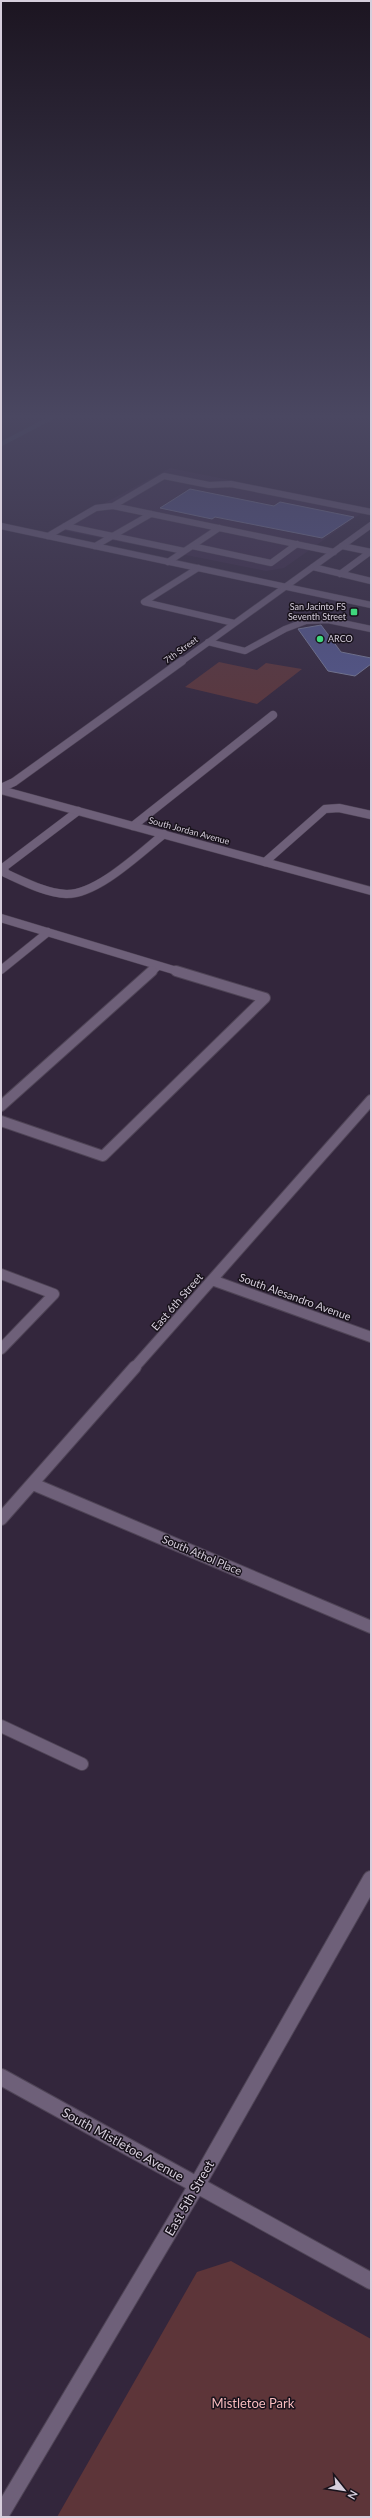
<svg xmlns="http://www.w3.org/2000/svg" width="372" height="2518" viewBox="0 0 372 2518" font-family="Lato,sans-serif">
<rect width="100%" height="100%" fill="#33263c"/>
<!-- built -->
<path fill="#3c2b47" d="M170 468 369 508 284 568 266 571 56 529Z"/>
<!-- green -->
<path fill="#5d3539" d="M219 662 257 670 266 663 302 669 257 704 185 687Z
M231 2261 371 2339V2517H57L197 2272Z"/>
<g fill="none" stroke-linecap="round" stroke-linejoin="round">
<!-- stream -->
<path stroke="#404c5f" stroke-width="4.5" d="M1 444 51 418"/>
</g>
<!-- building -->
<path fill="#555990" stroke="#7d819d" d="M190 489 274 506 280 502 354 517 322 538 215 517 212 519 160 508Z
M321 625 341 652 371 658V664L355 676 328 671 298 629Z"/>
<g fill="none" stroke-linecap="round" stroke-linejoin="round">
<defs>
<path id="service-far3" d="M113 506 164 476 209 485 231 484 371 512
M65 526 184 551
M48 536 96 508 113 506 334 552
M95 546 151 514
M192 546 271 563 297 544
M342 546 371 552
M168 562 219 528
M313 567 371 581
M198 568 144 602 234 623
M340 574 370 552
M208 642 245 651 285 629 306 621 328 620 371 629"/>
<path id="service-far2" d="M78 811 4 867 5 873C23 881 45 893 66 894 97 895 140 853 164 834
M133 826 273 715
M265 862 325 809 339 808 371 815
M1 918 180 972
M1 970 48 932
M151 972 158 966"/>
<path id="service-far1" d="M1 1106 152 971
M1 1121 103 1156 265 998 176 971
M1 1274 54 1294 1 1349"/>
<path id="service" d="M1 1726 82 1764"/>
<path id="minor-far3" d="M1 790 371 891"/>
<path id="minor-far2" d="M212 1280 371 1337
M134 1368 371 1100"/>
<path id="minor-far1" d="M33 1484 371 1627
M1 1519 135 1367"/>
<path id="minor" d="M1 2077 371 2281
M1 2514 197 2185 371 1879"/>
<path id="tertiary-far1" d="M181 662 371 525"/>
<path id="tertiary" d="M1 788 14 782 182 661"/>
<path id="secondary" d="M1 526 371 605"/>
</defs>
<!-- service-far3 casing -->
<use href="#service-far3" stroke="#4f4456" stroke-width="7"/>
<!-- service-far2 casing -->
<use href="#service-far2" stroke="#4f4456" stroke-width="9"/>
<!-- service-far1 casing -->
<use href="#service-far1" stroke="#4f4456" stroke-width="12"/>
<!-- service casing -->
<use href="#service" stroke="#4f4456" stroke-width="14"/>
<!-- minor-far3 casing -->
<use href="#minor-far3" stroke="#4f4456" stroke-width="9"/>
<!-- minor-far2 casing -->
<use href="#minor-far2" stroke="#4f4456" stroke-width="12"/>
<!-- minor-far1 casing -->
<use href="#minor-far1" stroke="#4f4456" stroke-width="14"/>
<!-- minor casing -->
<use href="#minor" stroke="#4f4456" stroke-width="18"/>
<!-- tertiary-far1 casing -->
<use href="#tertiary-far1" stroke="#4f4456" stroke-width="7"/>
<!-- tertiary casing -->
<use href="#tertiary" stroke="#4f4456" stroke-width="9"/>
<!-- secondary casing -->
<use href="#secondary" stroke="#4f4456" stroke-width="7"/>
<!-- service-far3 -->
<use href="#service-far3" stroke="#6e6079" stroke-width="6"/>
<!-- service-far2 -->
<use href="#service-far2" stroke="#6e6079" stroke-width="8"/>
<!-- service-far1 -->
<use href="#service-far1" stroke="#6e6079" stroke-width="10"/>
<!-- service -->
<use href="#service" stroke="#6e6079" stroke-width="12"/>
<!-- minor-far3 -->
<use href="#minor-far3" stroke="#6e6079" stroke-width="8"/>
<!-- minor-far2 -->
<use href="#minor-far2" stroke="#6e6079" stroke-width="10"/>
<!-- minor-far1 -->
<use href="#minor-far1" stroke="#6e6079" stroke-width="12"/>
<!-- minor -->
<use href="#minor" stroke="#6e6079" stroke-width="16"/>
<!-- tertiary-far1 -->
<use href="#tertiary-far1" stroke="#6e6079" stroke-width="6"/>
<!-- tertiary -->
<use href="#tertiary" stroke="#6e6079" stroke-width="8"/>
<!-- secondary -->
<use href="#secondary" stroke="#6e6079" stroke-width="6"/>
</g>
<!-- sky -->
<linearGradient id="sky" x2="0" y2="1"><stop stop-color="#1c1521"/><stop offset="0.54" stop-color="#4a4761"/><stop offset="1" stop-color="#4a4761" stop-opacity="0"/></linearGradient>
<rect width="372" height="771" fill="url(#sky)"/>
<!-- markers -->
<g fill="#3fd77d" stroke="#18121b" stroke-width="1.5">
<rect x="350" y="608" width="8" height="8" rx="2"/>
<circle cx="320" cy="639" r="4"/>
</g>
<g text-anchor="middle" stroke-width="3" stroke-linejoin="round" paint-order="stroke">
<!-- far-poi labels -->
<g font-size="9" fill="#d6cedc" stroke="#18121b" text-anchor="end">
<text x="346" y="610">San Jacinto FS<tspan x="346" dy="10">Seventh Street</tspan></text>
<text x="328" y="642" text-anchor="start">ARCO</text>
</g>
<!-- far-street labels -->
<g font-size="9" fill="#d6cedc" stroke="#18121b">
<text transform="translate(181 650) rotate(-36)" y="3">7th Street</text>
<text transform="translate(189 831) rotate(15)" y="3">South Jordan Avenue</text>
</g>
<!-- street labels -->
<g font-size="11" fill="#d6cedc" stroke="#18121b">
<text transform="translate(295 1297) rotate(20)" y="4">South Alesandro Avenue</text>
<text transform="translate(177 1302) rotate(-49)" y="4">East 6th Street</text>
<text transform="translate(202 1555) rotate(23)" y="4">South Athol Place</text>
</g>
<!-- near-street labels -->
<g font-size="13" fill="#d6cedc" stroke="#18121b">
<text transform="translate(123 2144) rotate(29)" y="5">South Mistletoe Avenue</text>
<text transform="translate(189 2198) rotate(-60)" y="5">East 5th Street</text>
</g>
<!-- near-park labels -->
<g font-size="13" fill="#f7bbbe" stroke="#18121b">
<text x="253" y="2408">Mistletoe Park</text>
</g>
</g>
<!-- border -->
<rect width="372" height="2518" fill="none" stroke="#d6cedc" stroke-width="4"/>
<!-- north arrow -->
<g transform="translate(344 2490) rotate(120)" stroke="#18121b" stroke-width="3" paint-order="stroke">
<path d="M0-3L7 15L0 10L-7 15Z" fill="#d6cedc"/>
<text y="-6" font-size="11" font-weight="bold" text-anchor="middle" fill="#d6cedc">N</text>
</g>
</svg>
